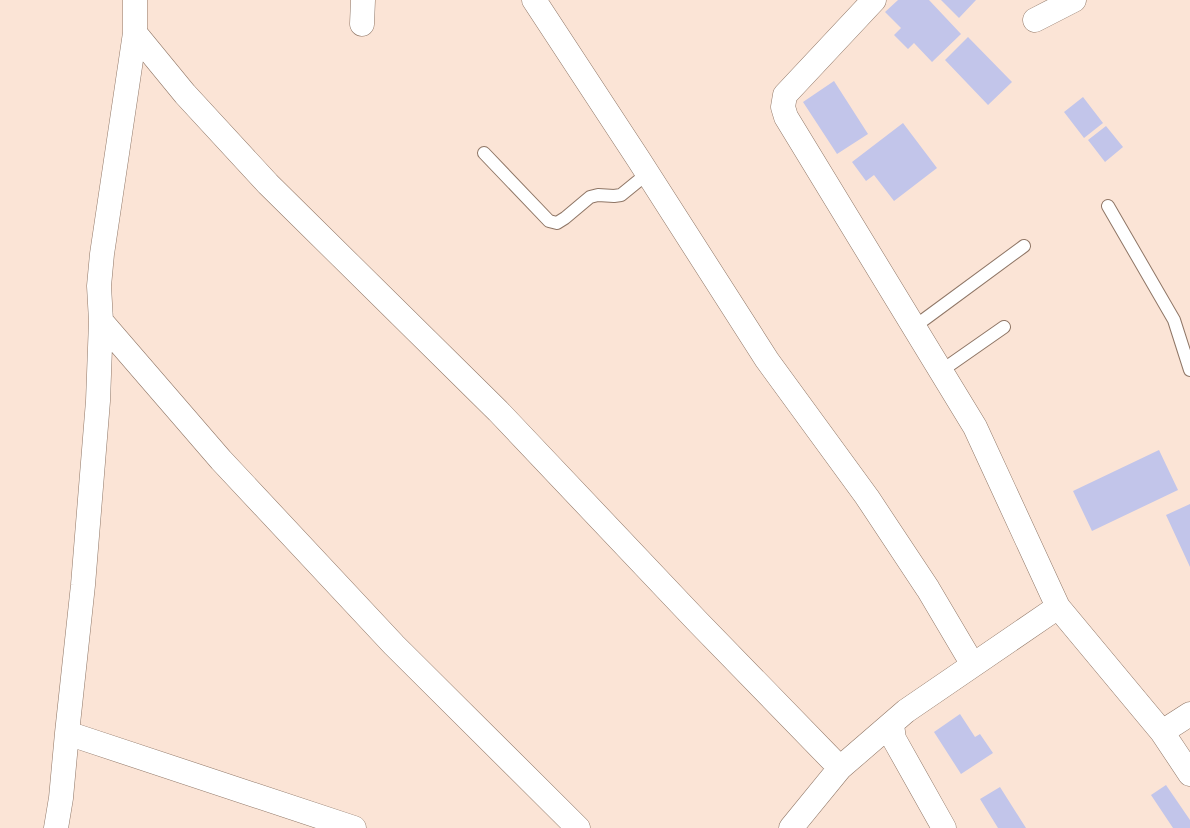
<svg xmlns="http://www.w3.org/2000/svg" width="1190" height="828" viewBox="0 0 1190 828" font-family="Mulish,sans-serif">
<rect width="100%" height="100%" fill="#fbe4d6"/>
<!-- building -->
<path fill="#c2c5ea" d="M898 0H929L961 34 932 62 914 43 908 49 894 35 901 28 885 12Z
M941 0H976L959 18Z
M968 37 1012 82 988 105 945 60Z
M834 81 868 134 837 154 803 102Z
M1083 97 1103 123 1084 138 1064 112Z
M903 123 937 168 894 201 874 175 866 181 852 162Z
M1106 126 1123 147 1105 162 1088 140Z
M1159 450 1178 490 1092 531 1073 491Z
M1190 504V567L1166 515Z
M960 714 975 737 980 734 993 753 961 774 934 732Z
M1166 785 1190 820V828H1173L1151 795Z
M1000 787 1026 828H998L980 799Z"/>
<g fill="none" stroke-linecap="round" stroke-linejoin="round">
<defs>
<path id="service" d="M484 153 549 221 557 223 565 218 590 197 598 195 614 196 621 195 648 173
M1108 206 1174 320 1190 370
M914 327 1024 246
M941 371 1004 327"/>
<path id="minor" d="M534 0 639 160 767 360 867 497 928 589 973 665
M874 0 785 95 783 107 786 117 975 427 1058 607
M1035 20 1074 0
M362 24 363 0
M135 33 185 94 268 184 498 411 697 621 840 768 791 828
M101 321 221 460 394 645 578 828
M892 725 894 739 944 828
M1162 732 1190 774
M67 733 354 828
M840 768 906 711 1058 607 1162 732 1190 714
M56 828 61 798 67 733 83 585 98 401 101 321 99 286 102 254 135 33V0"/>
</defs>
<!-- service casing -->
<use href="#service" stroke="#8f7666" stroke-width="14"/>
<!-- minor casing -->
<use href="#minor" stroke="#8f7666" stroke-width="25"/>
<!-- service -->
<use href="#service" stroke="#fff" stroke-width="12"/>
<!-- minor -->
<use href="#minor" stroke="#fff" stroke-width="24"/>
</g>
</svg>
